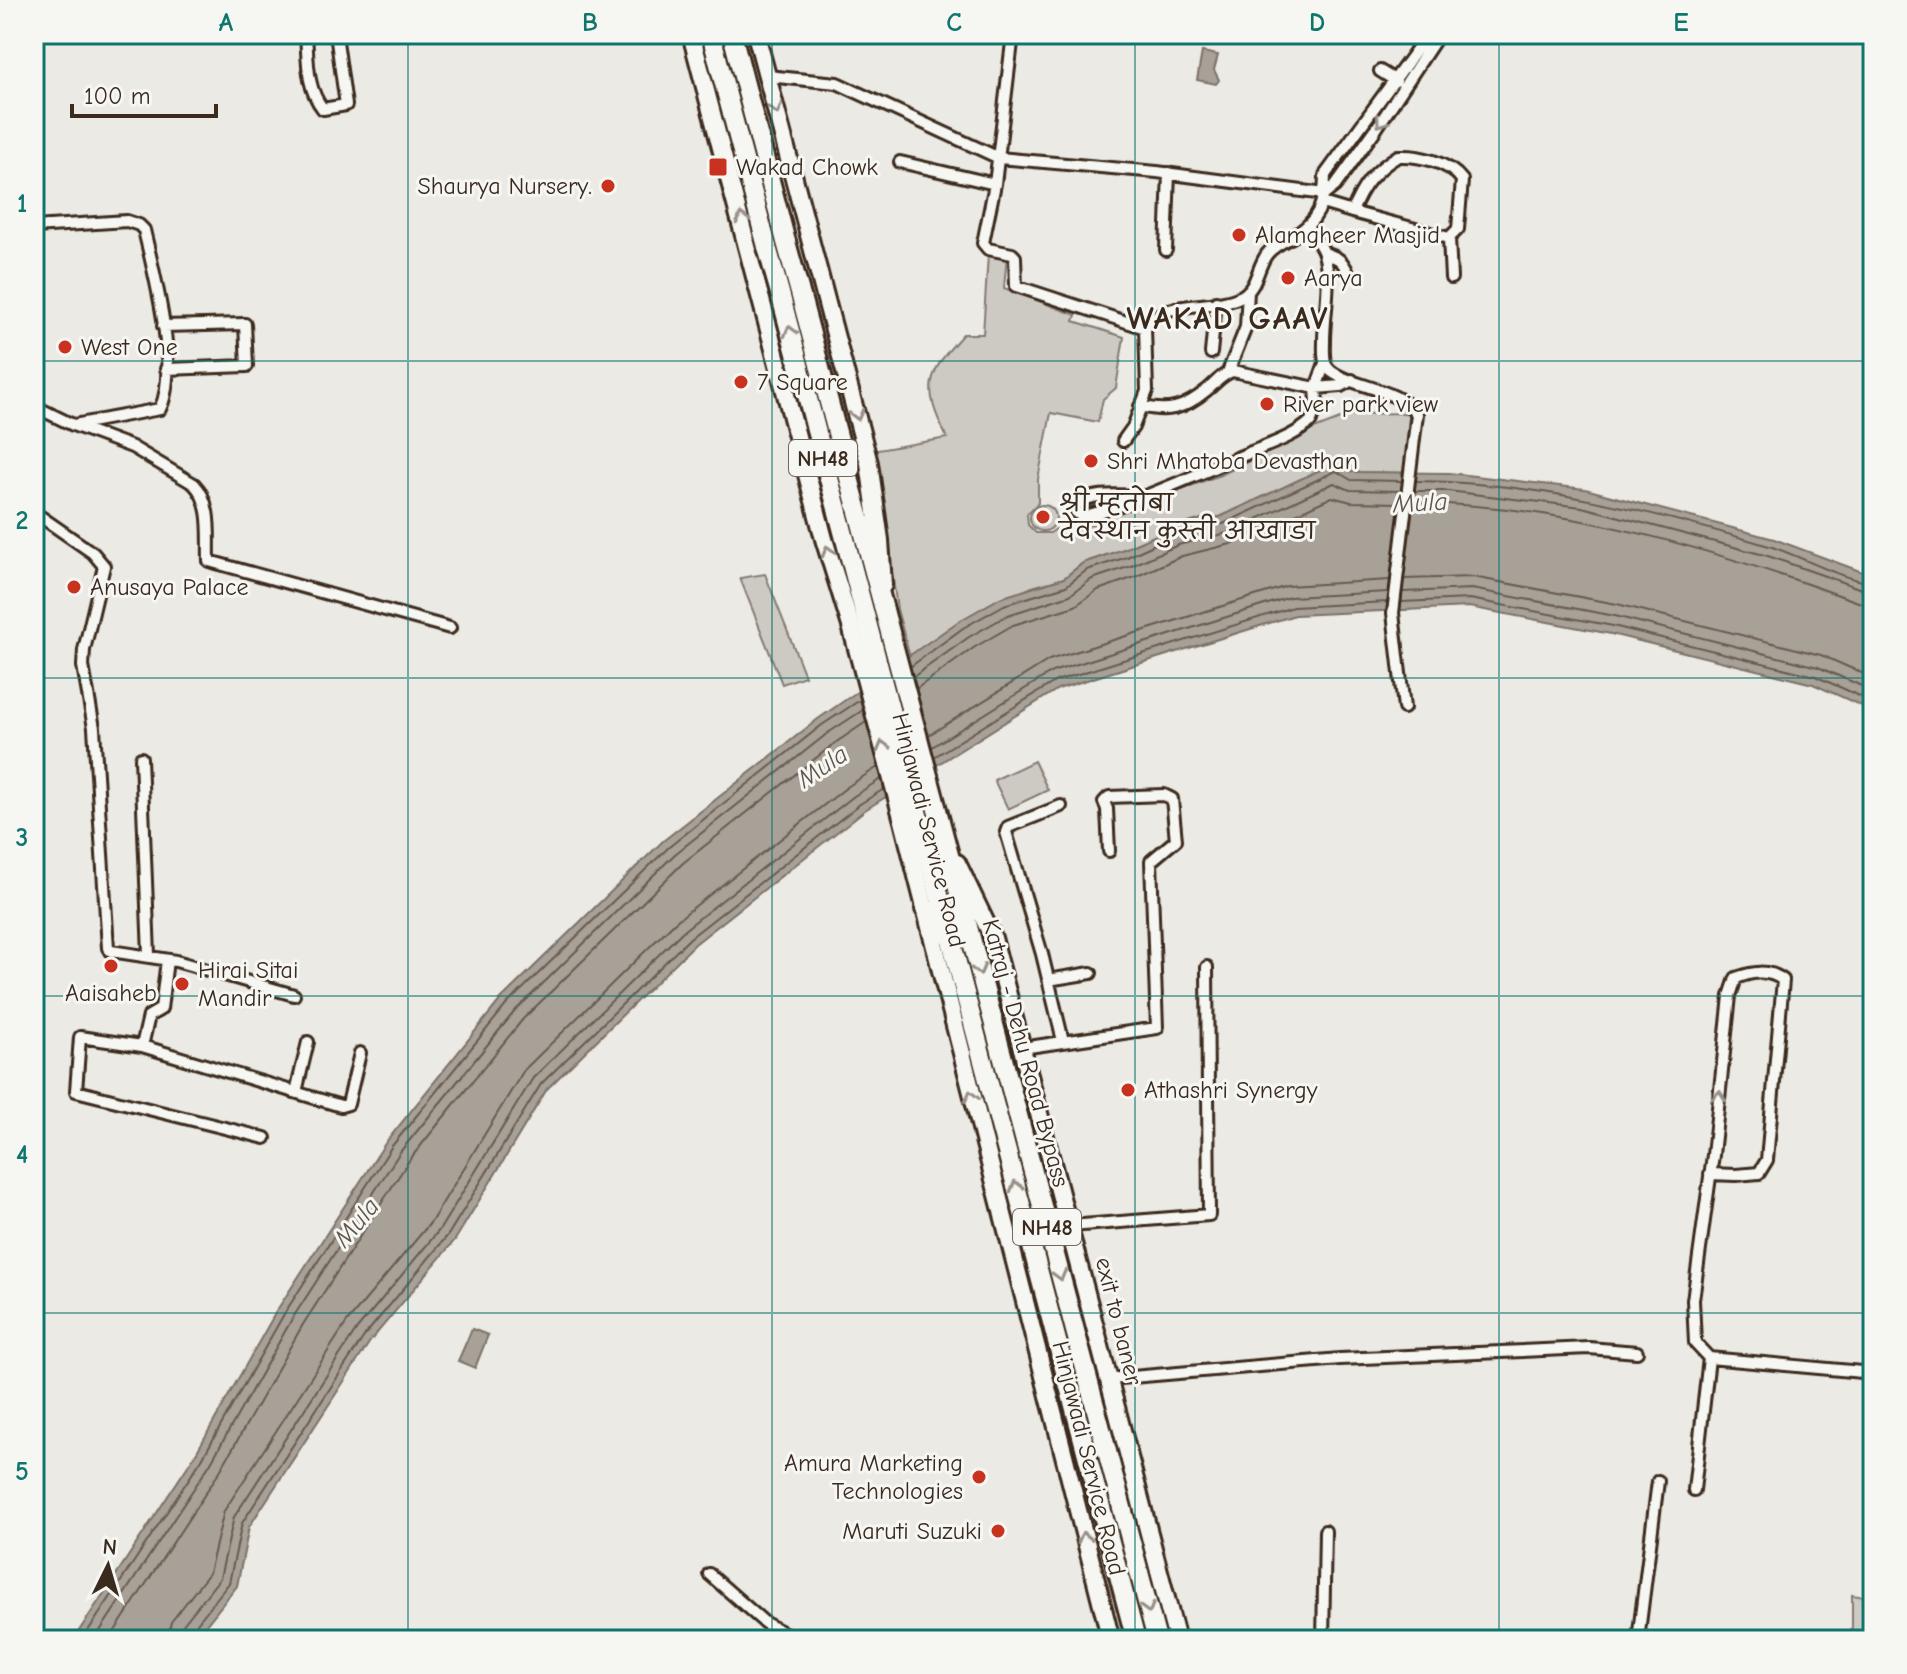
<svg xmlns="http://www.w3.org/2000/svg" width="1907" height="1674" viewBox="0 0 1907 1674" font-family="'Comic Neue','Playpen Sans Deva',sans-serif">
<rect width="100%" height="100%" fill="#ebeae5"/>
<filter id="ink" filterUnits="userSpaceOnUse"><feTurbulence type="fractalNoise" baseFrequency=".0125" numOctaves="2"/><feDisplacementMap in="SourceGraphic" scale="16" xChannelSelector="R" yChannelSelector="G"/><feConvolveMatrix kernelMatrix="1 2 1 2 8 2 1 2 1" color-interpolation-filters="sRGB"/></filter>
<g filter="url(#ink)">
<!-- green -->
<path fill="#cdcac4" stroke="#847a71" stroke-width="2" d="M988 254 1007 255 1004 288 1076 315 1074 321 1124 337 1116 388 1103 399 1098 422 1051 413 1038 479V503L1027 514 1028 525 1036 533H1050L1056 529 1063 537 1117 513 1223 474 1309 431 1353 414 1409 413 1405 473 1352 472 1334 463 1220 517H1208L1173 528 1124 549 1083 563 1064 578 1032 587 959 621 910 657 897 609 884 512 872 451 947 438C922 387 926 375 963 334H983Z
M1030 518a13 13 0 1 1 26 0a13 13 0 1 1-26 0Z
M765 574 805 676 782 684 740 578Z
M1034 761 1048 790 1008 809 994 780Z
M1852 1595 1873 1598V1640H1848L1852 1627Z"/>
<!-- water -->
<path fill="#a8a198" stroke="#7c7167" stroke-width="2" d="M1202 52 1218 55 1214 70 1219 80 1216 84 1197 80Z
M1341 462 1352 472 1449 473 1585 489 1774 539 1873 576V711L1813 684 1611 634 1469 607 1295 615 1058 689 865 810 695 944 547 1089 455 1240 371 1340 249 1527 237 1586 194 1640H73L195 1455 277 1310 386 1142 501 999 663 841 818 719 959 621 1000 598 1064 578 1083 563 1124 549 1173 528 1208 517H1220L1335 463Z
M472 1329 488 1335 475 1368 458 1361Z"/>
<g fill="none" stroke-linecap="round" stroke-linejoin="round">
<!-- shore -->
<path stroke="#675a4f" stroke-width="2" d="M1416 481C1536 482 1655 512 1769 546 1801 556 1842 580 1873 583
M1415 491H1448L1582 507 1768 556 1873 593
M1413 503C1568 504 1718 551 1861 603L1873 605
M1404 579 1473 577 1617 604 1821 655 1873 678
M1403 592 1472 589 1615 616 1818 667 1873 691
M1401 602 1470 599 1613 626 1815 676 1873 702
M910 667 963 628 1004 605 1066 586 1087 570 1127 557 1175 535 1210 525 1223 524 1336 471 1351 480 1402 481
M913 677 969 637 1008 615 1070 595 1092 579 1131 566 1178 545 1227 533 1334 483 1350 490 1401 491
M916 689 975 647 1013 625 1075 606 1098 590 1135 577 1182 556 1231 544 1332 497 1351 502 1399 503
M929 735 1049 660 1287 586 1390 580
M932 747 1052 672 1290 597 1388 592
M934 757 1056 681 1293 607 1387 602
M82 1640 202 1459 284 1314 392 1146 507 1004 669 847 822 725 860 700
M94 1640 210 1464 292 1319 400 1152 515 1011 675 854 828 733 863 710
M109 1640 220 1471 302 1326 410 1159 523 1019 683 863 835 743 866 722
M167 1640 171 1622 209 1573 224 1511 347 1322 431 1222 524 1070 675 922 847 787 878 767
M179 1640 182 1626 220 1578 234 1517 357 1329 440 1229 533 1078 683 931 854 796 881 779
M189 1640 190 1632 229 1583 242 1523 365 1335 448 1235 541 1084 690 938 860 804 884 789"/>
<defs>
<path id="minor" d="M306 34C308 60 306 88 323 109L346 105 336 34
M1013 34 995 184 983 243 988 249 1012 254 1015 257 1016 286 1145 328 1147 391 1133 427 1123 441
M1380 71 1396 81
M767 76 837 83 999 158 1157 172 1325 194 1335 186 1376 129 1439 34
M900 162 995 184
M1322 203 1352 212 1449 238 1458 229 1462 180C1449 162 1419 155 1398 156 1374 171 1362 186 1352 212
M34 227 127 221 139 225 144 230C154 273 180 369 160 409L74 425
M1308 228C1313 236 1322 245 1324 254 1332 282 1324 312 1324 341 1324 348 1323 358 1326 365 1335 385 1398 386 1417 414L1393 613 1404 708
M1449 238 1451 278
M1166 250 1169 173
M1324 253C1337 257 1343 260 1348 273
M163 326 245 324 247 366 166 369
M1145 328C1166 296 1211 312 1242 296 1257 288 1257 267 1267 254 1273 246 1284 241 1292 237 1318 222 1325 204 1325 175L1428 34
M1211 353 1216 302
M1228 372 1246 327 1248 291
M34 406 73 425 132 447 194 484C213 503 208 537 209 561L450 628
M1140 406C1168 413 1184 409 1207 390 1216 383 1222 374 1233 371L1316 388 1325 363
M1143 496C1123 496 1092 491 1076 505V512L1082 517C1138 502 1191 477 1244 455 1265 446 1295 437 1311 421L1317 402 1316 388 1341 386 1352 380
M34 512 93 553 104 566 84 650 83 666 94 728 108 948 111 951 176 961 294 995
M141 758 149 955
M1061 806 1008 827 1006 832 1042 954 1063 1041
M1048 980 1091 973
M142 1046 149 1016 161 1009 167 960
M1022 1048 1157 1028 1151 861 1176 840 1172 799 1164 795 1109 797 1104 802 1107 809 1109 851
M296 1092 308 1042
M265 1138 76 1091 80 1037 142 1046 341 1106 348 1104 360 1053
M1710 1174 1736 1175 1759 1173 1767 1160 1783 980C1768 969 1752 972 1736 978L1730 996 1713 1155 1693 1300 1695 1343 1709 1358 1873 1373
M1070 1226 1209 1215 1207 967
M1109 1379 1340 1359 1589 1348 1637 1352
M1694 1490 1709 1358
M709 1574 765 1623 798 1640
M1323 1640 1325 1531
M1638 1640 1658 1481"/>
<path id="primary" d="M691 34 824 539 851 626 903 821 1111 1640
M756 34 869 463 880 540 883 585
M957 863 993 938 1177 1640"/>
<path id="trunk" d="M711 34 767 247
M732 34 786 242
M799 289 1157 1640
M780 293 1136 1640
M925 909 948 935"/>
</defs>
<!-- minor casing -->
<use href="#minor" stroke="#3b2a1e" stroke-width="16"/>
<!-- primary casing -->
<use href="#primary" stroke="#3b2a1e" stroke-width="22"/>
<!-- trunk casing -->
<use href="#trunk" stroke="#3b2a1e" stroke-width="24"/>
<!-- minor -->
<use href="#minor" stroke="#f6f6f2" stroke-width="10"/>
<!-- primary -->
<use href="#primary" stroke="#f6f6f2" stroke-width="16"/>
<!-- trunk -->
<use href="#trunk" stroke="#f6f6f2" stroke-width="18"/>
<defs>
<path id="trunk-bridge" d="M786 242 799 289
M767 247 780 293"/>
</defs>
<!-- trunk-bridge casing -->
<use href="#trunk-bridge" stroke="#3b2a1e" stroke-width="24" stroke-linecap="butt"/>
<!-- trunk-bridge -->
<use href="#trunk-bridge" stroke="#f6f6f2" stroke-width="18"/>
</g>
<!-- one-way arrows -->
<defs><path id="oneway-chevron" d="M-2-3.5L2.5 0L-2 3.5" fill="none" stroke-width="1.6" stroke-linecap="round" stroke-linejoin="round" transform="scale(2)"/></defs>
<g stroke="#989088">
<use href="#oneway-chevron" transform="translate(776 109) rotate(75)"/>
<use href="#oneway-chevron" transform="translate(1381 122) rotate(124)"/>
<use href="#oneway-chevron" transform="translate(742 218) rotate(-105)"/>
<use href="#oneway-chevron" transform="translate(790 331) rotate(-105)"/>
<use href="#oneway-chevron" transform="translate(857 415) rotate(76)"/>
<use href="#oneway-chevron" transform="translate(828 551) rotate(-107)"/>
<use href="#oneway-chevron" transform="translate(883 746) rotate(-105)"/>
<use href="#oneway-chevron" transform="translate(979 970) rotate(75)"/>
<use href="#oneway-chevron" transform="translate(971 1096) rotate(-104)"/>
<use href="#oneway-chevron" transform="translate(1719 1096) rotate(-84)"/>
<use href="#oneway-chevron" transform="translate(1016 1186) rotate(-105)"/>
<use href="#oneway-chevron" transform="translate(1060 1275) rotate(75)"/>
<use href="#oneway-chevron" transform="translate(1084 1537) rotate(-104)"/>
<use href="#oneway-chevron" transform="translate(1148 1608) rotate(75)"/>
</g>
</g>
<!-- grid -->
<path fill="none" stroke="#0f766e" stroke-width="2" stroke-opacity="0.55" d="M408 34V1640M772 34V1640M1135 34V1640M1499 34V1640M34 361H1873M34 678H1873M34 996H1873M34 1313H1873"/>
<!-- markers -->
<g fill="#c8321e" stroke="#f6f6f2" stroke-width="3">
<rect x="708" y="157" width="20" height="20" rx="4"/>
<circle cx="608" cy="186" r="8"/>
<circle cx="1239" cy="235" r="8"/>
<circle cx="1288" cy="278" r="8"/>
<circle cx="65" cy="347" r="8"/>
<circle cx="741" cy="382" r="8"/>
<circle cx="1267" cy="404" r="8"/>
<circle cx="1091" cy="461" r="8"/>
<circle cx="1043" cy="517" r="8"/>
<circle cx="74" cy="587" r="8"/>
<circle cx="111" cy="966" r="8"/>
<circle cx="182" cy="984" r="8"/>
<circle cx="1128" cy="1090" r="8"/>
<circle cx="979" cy="1477" r="8"/>
<circle cx="998" cy="1531" r="8"/>
</g>
<g text-anchor="middle" stroke-width="6" stroke-linejoin="round" paint-order="stroke">
<!-- shield labels -->
<g fill="#f6f6f2" stroke="#73675e" stroke-width="2">
<rect x="789" y="440" width="68" height="36" rx="6"/>
<rect x="1013" y="1209" width="68" height="36" rx="6"/>
</g>
<g font-size="22" font-weight="bold" fill="#3b2a1e">
<text x="823" y="466">NH48</text>
<text x="1047" y="1235">NH48</text>
</g>
<!-- poi labels -->
<g font-size="24" fill="#3b2a1e" stroke="#f6f6f2" text-anchor="start">
<text x="736" y="175">Wakad Chowk</text>
<text x="592" y="194" text-anchor="end">Shaurya Nursery.</text>
<text x="1255" y="243">Alamgheer Masjid</text>
<text x="1304" y="286">Aarya</text>
<text x="81" y="355">West One</text>
<text x="757" y="390">7 Square</text>
<text x="1283" y="412">River park view</text>
<text x="1107" y="469">Shri Mhatoba Devasthan</text>
<text x="1059" y="511">श्री म्हतोबा<tspan x="1059" dy="28">देवस्थान कुस्ती आखाडा</tspan></text>
<text x="90" y="595">Anusaya Palace</text>
<text x="198" y="978">Hirai Sitai<tspan x="198" dy="28">Mandir</tspan></text>
<text x="111" y="1001" text-anchor="middle">Aaisaheb</text>
<text x="1144" y="1098">Athashri Synergy</text>
<text x="963" y="1471" text-anchor="end">Amura Marketing<tspan x="963" dy="28">Technologies</tspan></text>
<text x="982" y="1539" text-anchor="end">Maruti Suzuki</text>
</g>
<!-- street labels -->
<g font-size="24" fill="#3b2a1e" stroke="#f6f6f2">
<text transform="translate(929 830) rotate(76)" y="8">Hinjawadi Service Road</text>
<text transform="translate(1026 1053) rotate(75)" y="8">Katraj - Dehu Road Bypass</text>
<text transform="translate(1119 1321) rotate(76)" y="8">exit to baner</text>
<text transform="translate(1089 1458) rotate(76)" y="8">Hinjawadi Service Road</text>
</g>
<!-- water labels -->
<g font-size="26" font-style="italic" fill="#615449" stroke="#f6f6f2">
<text transform="translate(1420 502) rotate(-3)" y="9">Mula</text>
<text transform="translate(822 766) rotate(-34)" y="9">Mula</text>
<text transform="translate(356 1222) rotate(-50)" y="9">Mula</text>
</g>
<!-- district labels -->
<g font-size="32" font-weight="bold" letter-spacing="2" fill="#3b2a1e" stroke="#f6f6f2">
<text x="1228" y="329">WAKAD GAAV</text>
</g>
</g>
<!-- margin -->
<rect width="1907" height="1674" fill="none" stroke="#f6f6f2" stroke-width="88"/>
<!-- north arrow -->
<g transform="translate(108 1566) rotate(5)" stroke="#f6f6f2" stroke-width="6" paint-order="stroke">
<path d="M0-6L14 30L0 20L-14 30Z" fill="#3b2a1e"/>
<text y="-12" font-size="22" font-weight="bold" text-anchor="middle" fill="#3b2a1e">N</text>
</g>
<!-- scale -->
<path d="M72 104v12h144v-12" fill="none" stroke="#3b2a1e" stroke-width="4"/>
<text x="84" y="104" font-size="24" fill="#3b2a1e" stroke="#f6f6f2" stroke-width="6" paint-order="stroke">100 m</text>
<rect x="44" y="44" width="1819" height="1586" fill="none" stroke="#0f766e" stroke-width="3"/>
<g font-size="26" text-anchor="middle" font-weight="bold" fill="#0f766e">
<text x="226" y="31">A</text>
<text x="590" y="31">B</text>
<text x="954" y="31">C</text>
<text x="1317" y="31">D</text>
<text x="1681" y="31">E</text>
<text x="22" y="212">1</text>
<text x="22" y="529">2</text>
<text x="22" y="846">3</text>
<text x="22" y="1163">4</text>
<text x="22" y="1480">5</text>
</g>
</svg>
